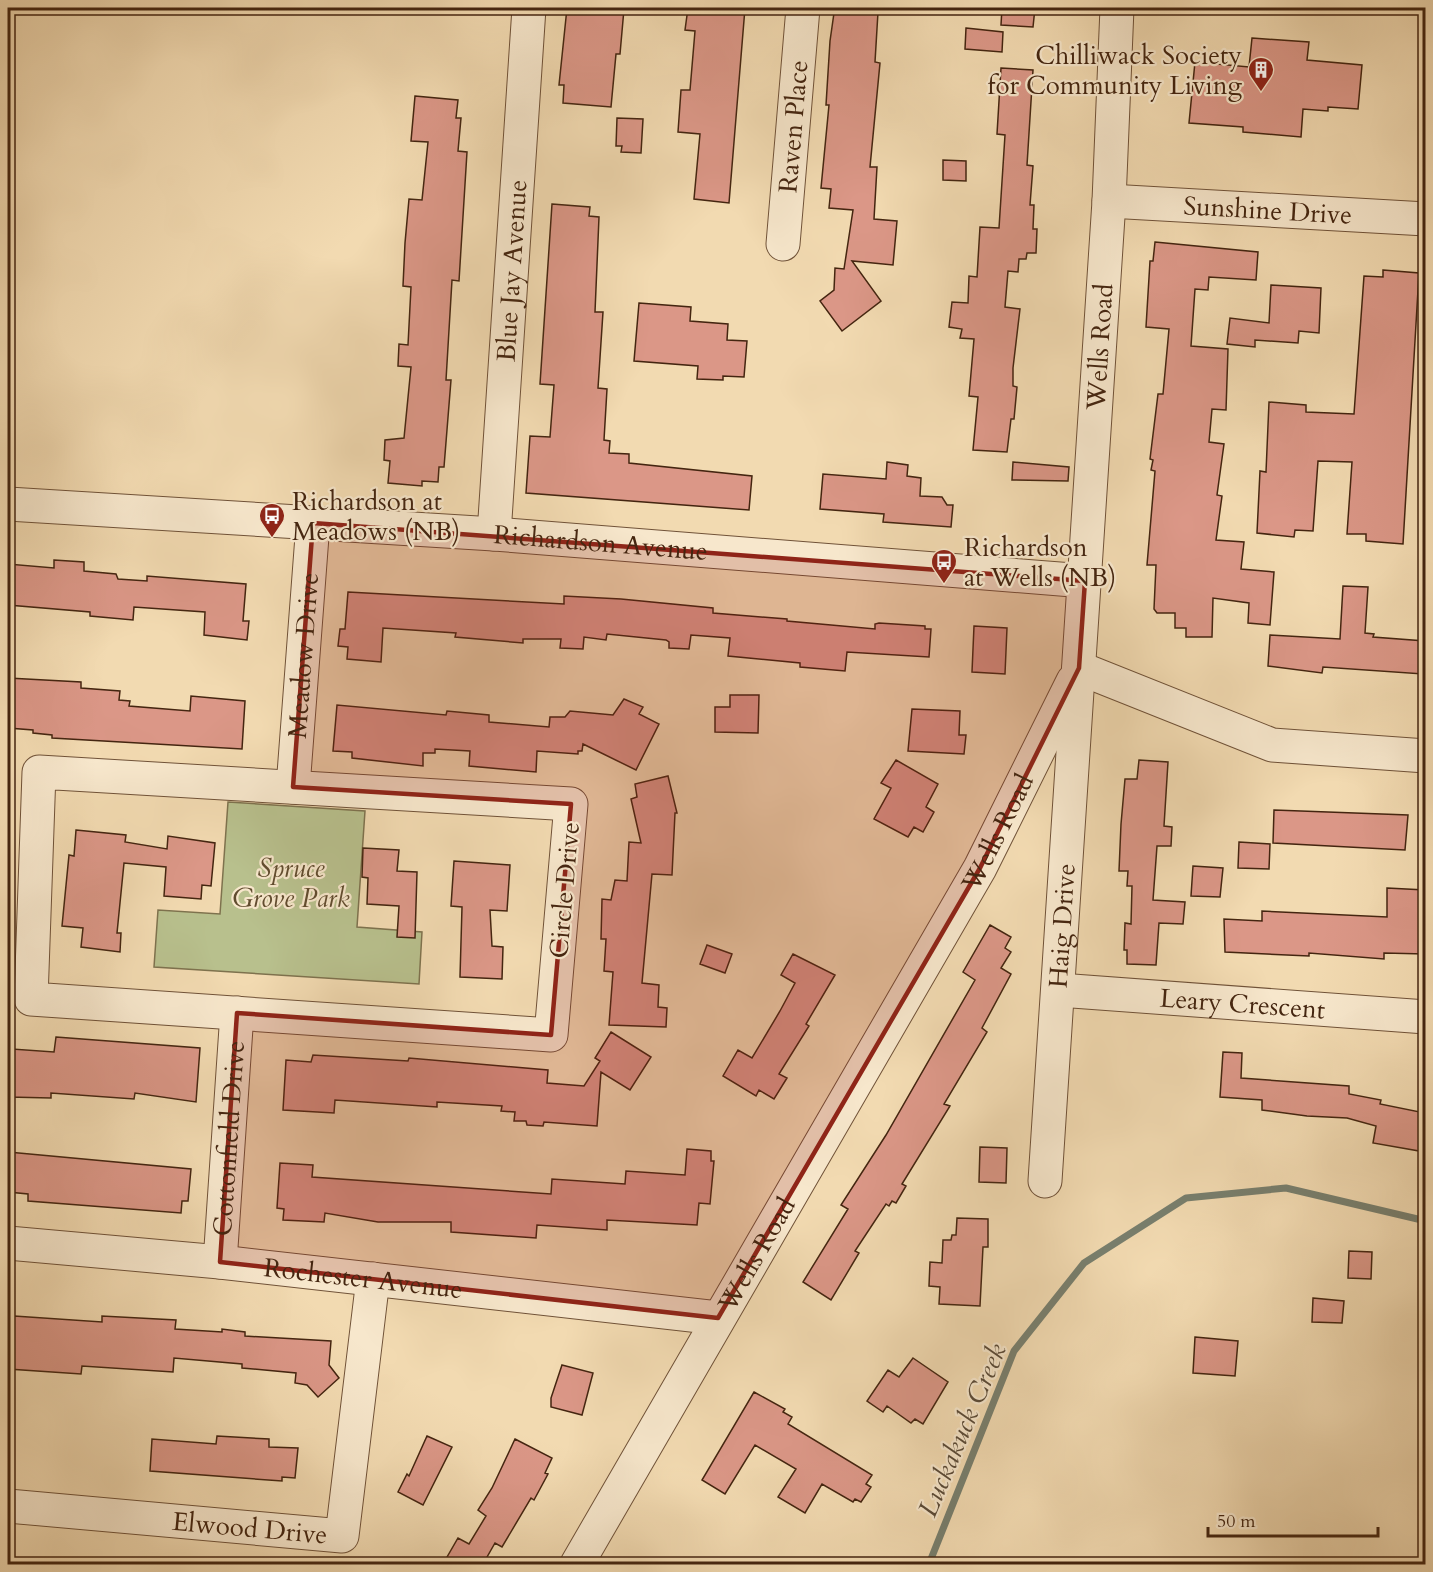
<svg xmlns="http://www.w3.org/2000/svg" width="1433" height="1572" viewBox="0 0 1433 1572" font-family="Cardo,serif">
<rect width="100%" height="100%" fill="#f2dab1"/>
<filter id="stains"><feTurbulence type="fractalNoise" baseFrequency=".00333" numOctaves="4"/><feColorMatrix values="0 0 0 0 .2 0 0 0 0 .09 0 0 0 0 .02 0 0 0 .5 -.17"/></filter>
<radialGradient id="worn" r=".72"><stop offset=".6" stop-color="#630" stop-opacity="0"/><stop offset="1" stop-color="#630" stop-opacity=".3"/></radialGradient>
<!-- green -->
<path fill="#b8c08d" stroke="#7e724e" stroke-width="1.5" d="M228 802 365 811 357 927 422 932 419 984 154 967 158 910 220 914Z"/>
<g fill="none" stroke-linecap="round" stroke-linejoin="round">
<!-- stream -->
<path stroke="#787f6e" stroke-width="7" d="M929 1564 1014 1351 1084 1263 1186 1198 1286 1188 1426 1221"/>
</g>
<!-- building -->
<path fill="#db9787" stroke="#442510" stroke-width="1.5" d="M567 8 624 9 620 54H616L611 107 563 103 564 85H559Z
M688 8H745L729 203 694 199 700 134 678 132 681 90H690L695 31 685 30Z
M1002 8H1035L1033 27 1001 25Z
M841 10 878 12 875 62 880 63 870 167H877L874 219 897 221 893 265 852 261 881 301 842 331 820 301 834 290 835 268 844 269 853 210 829 208 831 189 821 188 829 105H826L830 41 834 13H841Z
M966 28 1003 32 1002 52 965 49Z
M1252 38 1309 42 1307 60 1362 65 1358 109 1328 107V111L1303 109 1301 137 1243 132V127L1189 123 1195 62 1249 67Z
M1001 68 1033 70 1027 165 1033 166 1030 205H1034L1033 229H1037L1036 253H1027L1026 259H1019L1018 272 1008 271 1005 307 1020 309 1013 368V386L1017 387 1014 419H1011L1007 452 973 450 978 397 969 396 974 339 960 338 962 329 949 327 952 302 968 303 969 276 977 277 980 227 999 228 1005 135 997 134Z
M415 96 458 100 456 118H461L458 151 467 152 459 281 452 280 446 380H451L444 467H439L438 482 422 481V486L388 483 390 461 384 460 385 440 404 438 411 367 398 366 399 344 408 345 411 287 403 286 405 243 409 199 422 200 428 142 411 141Z
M617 118 643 119 641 153 621 152 622 146H616Z
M943 160 966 161V181L943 180Z
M552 204 590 207 589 216 599 217 595 312H603L598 388 607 389 604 440 610 441 609 453 629 454V463L752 476 749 510 526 493 530 436 550 437 554 385 540 384Z
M1155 242 1258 252 1256 280 1209 277 1208 290 1195 289 1191 346 1228 349 1226 410 1212 409 1209 442 1224 444 1217 495 1222 496 1216 540 1244 542 1241 569 1274 572 1270 625 1248 623 1249 603 1213 598 1212 637H1186V628H1175V613H1157L1154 609 1156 565H1147L1155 471 1151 470 1153 460 1150 459 1158 394H1163L1169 329 1146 327 1150 261H1153Z
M1383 270 1419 273 1403 544 1366 541V534H1347L1352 462 1318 461 1313 531 1295 530 1294 537 1257 533 1260 471 1266 472 1269 402 1306 405V412L1354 414 1364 276 1383 277Z
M1271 285 1321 288 1319 333 1299 331 1298 343 1255 340V347L1227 344 1230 318 1269 323Z
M639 303 691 307 690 321 728 324 727 340 747 341 744 377 723 376V380L697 379 698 366 634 361Z
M887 462 908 465 907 476 921 478 920 496 942 497 947 505H953L951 527 883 522 884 514 820 509 823 474 886 479Z
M1013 462 1069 467 1068 481 1012 480Z
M54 560 84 562V571L116 574 118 579 147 581V576L246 584 243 621H249L247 640 204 635 205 612 134 607 133 620 90 616V612L8 605V564L54 568Z
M1343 586 1368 587 1365 633 1374 634 1373 637 1425 641 1423 674 1323 667 1322 673 1268 666 1270 635 1340 639Z
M348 592 564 604V596L621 599 713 608V613L787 619V621L875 629V624L879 623 925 626V629H931L929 657 847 652 845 671 800 667V663L728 656 730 638 691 635 689 649 669 648V642L666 640 607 634 606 640 584 637 583 649 560 648 561 639H523V643L455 637 456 633 383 628 381 662 347 659 348 647 338 646 340 629H345Z
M974 626 1007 628 1005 674 972 672Z
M8 678 81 682V688L120 691 119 700 130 701 129 706 190 711 191 696 245 701 242 749 52 738V735L33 733V730L8 728Z
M730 695H759L758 733 715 732V707H730Z
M624 699 643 707 639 714 659 724 636 770 583 744 582 751H578V754L537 751 536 772 469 766 470 751 435 749V753H423V766L352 758V752L333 751 337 705 446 715 447 711 489 715V722L549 727 550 717H565L570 711 613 715Z
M912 709 960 711 959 735H966L964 754 908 751Z
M896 760 938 784 926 807 934 812 923 832 914 827 908 837 874 819 891 788 881 783Z
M1139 760 1168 762 1164 826 1172 827 1171 846H1157L1153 900 1185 902 1183 924 1159 923 1156 965 1127 964V950H1124L1125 923 1131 924 1132 886H1127L1128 871H1119L1121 824 1125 779H1137Z
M668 776 677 813H675L672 875 652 874 642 983 659 985 658 1007 667 1008 666 1027 609 1025 613 972 604 971 606 939H601L602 899 611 900 615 880 627 881 629 842 641 843 631 799 637 797 635 784Z
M1274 810 1408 815 1405 850 1273 843Z
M76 830 126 835 125 842 167 849 168 836 215 843 211 886 202 885 201 899 164 896 166 867 124 863 117 933H121L120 952 81 947 83 928 62 926 69 855 74 856Z
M1239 842 1270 844 1269 869 1238 868Z
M363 848 399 850 397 871 417 872 415 938 397 937 399 906 367 904 368 878 362 877Z
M454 861 510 865 507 911 490 910 492 946 503 947 502 979 460 977 462 907 451 906Z
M1193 866 1223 868 1220 897 1191 896Z
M1387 888 1425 890V954L1384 953V959L1309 953V956L1225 952 1224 919 1262 921V911L1387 917Z
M990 925 1011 937 1005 948 1011 952 1001 968 1011 974 982 1028 987 1032 944 1104 950 1106 902 1184 906 1186 896 1203 892 1201 889 1206 886 1204 855 1251 859 1253 831 1300 803 1282 848 1209 841 1205 886 1135 975 980 963 972Z
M707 945 732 954 725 973 700 964Z
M793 954 835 975 806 1024 809 1026 779 1074 787 1078 774 1099 759 1090 756 1096 723 1076 738 1050 752 1058 780 1011 795 983 781 975Z
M611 1032 651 1057 630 1090 601 1072 597 1126 544 1122 543 1126 527 1125 526 1121H514L515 1112 501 1111 502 1106 437 1102V1107L335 1100 334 1113 283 1110 286 1060 311 1062 313 1055 408 1061 409 1058 548 1070 547 1083 584 1086 600 1061 595 1058Z
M56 1037 200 1048 196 1102 135 1093 134 1099 51 1093V1098L8 1097V1053L12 1054V1049L54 1052Z
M1223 1052 1242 1053 1241 1078 1349 1086V1094L1381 1100 1380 1104 1425 1113V1152L1373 1143 1376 1126 1347 1118 1307 1116 1262 1110V1100L1220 1097Z
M980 1147 1007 1148 1006 1183 979 1182Z
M687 1149 711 1151V1161H714L710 1204 699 1203 697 1225 607 1220V1230L537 1225 536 1238 451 1232V1222H378L325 1213 324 1222 283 1220 284 1209 277 1208 280 1163 313 1165 312 1177 551 1194 552 1179 625 1184 626 1171 685 1175Z
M8 1152 191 1169 188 1201H182L181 1213 28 1201V1194L8 1192Z
M957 1218 988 1219V1247H983L980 1306 939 1304 940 1287 929 1286 930 1262 942 1263 943 1240H951L952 1235H956Z
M1349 1251 1372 1252 1371 1279 1348 1278Z
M1313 1298 1344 1301 1342 1323 1312 1322Z
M14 1316 102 1322V1316L176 1320 175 1329 222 1332V1329L245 1332V1336L331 1341 329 1365 339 1378 318 1397 307 1385 295 1383 296 1373 242 1368V1364L174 1358 173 1372 82 1366 81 1374 8 1369V1321L14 1322Z
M1195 1337 1238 1341 1235 1376 1193 1373Z
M913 1358 948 1382 923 1424 915 1419 911 1423 887 1406 883 1412 867 1401 888 1370 899 1377Z
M562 1365 593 1373 582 1415 551 1407V1398Z
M754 1392 785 1409 783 1412 792 1417 788 1424 872 1475 866 1484 871 1487 861 1502 855 1499 853 1502 822 1484 805 1513 778 1497 796 1469 755 1445 725 1494 702 1480Z
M217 1436 269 1439V1447L298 1448 295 1478 282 1477V1481L150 1471 152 1439 216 1444Z
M427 1436 452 1447 423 1505 398 1492 407 1474 409 1476Z
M515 1439 552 1458 545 1473 548 1474 534 1500 531 1498 502 1547 495 1543 483 1564H443L458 1538 469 1544 486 1516 478 1510 492 1488Z"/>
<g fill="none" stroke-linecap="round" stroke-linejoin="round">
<defs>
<g id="minor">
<path id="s1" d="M1109 201 1426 219"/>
<path id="s2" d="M783 244 803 8"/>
<path id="s3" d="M8 504 494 534 1085 581"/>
<path id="s4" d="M494 534 529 8"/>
<path d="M1079 668 1272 745 1426 756"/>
<path d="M39 772 571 804 551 1035 31 999Z"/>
<path id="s5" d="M293 787 313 523"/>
<path id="s6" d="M1059 990 1426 1017"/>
<path id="s7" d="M1045 1181 1109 201 1117 8"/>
<path id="s8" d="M8 1243 220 1262 718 1318"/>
<path id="s9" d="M220 1262 237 1013"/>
<path id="s10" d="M8 1506 342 1536 373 1279"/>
<path id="s11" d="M577 1564 980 868 1073 681"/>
</g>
</defs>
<!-- minor casing -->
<use href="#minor" stroke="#705238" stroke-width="35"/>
<!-- minor -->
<use href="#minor" stroke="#f7e7cc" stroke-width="33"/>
</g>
<!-- marked area -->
<path fill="#8f2418" fill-opacity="0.2" stroke="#8f2418" stroke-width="4.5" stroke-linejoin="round" d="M313 523 1085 581 1079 668 980 868 718 1318 220 1262 237 1013 551 1035 571 804 293 787Z"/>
<!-- icons -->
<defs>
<symbol id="building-pin" viewBox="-11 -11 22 30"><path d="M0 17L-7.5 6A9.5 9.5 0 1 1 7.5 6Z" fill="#8f2418" stroke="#f7e7cc"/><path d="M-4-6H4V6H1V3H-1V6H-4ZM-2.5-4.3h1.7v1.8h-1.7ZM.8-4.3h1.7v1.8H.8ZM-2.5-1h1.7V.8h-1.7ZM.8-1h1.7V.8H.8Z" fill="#fff"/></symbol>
<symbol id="bus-pin" viewBox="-11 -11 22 30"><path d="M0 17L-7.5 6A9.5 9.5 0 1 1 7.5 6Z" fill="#8f2418" stroke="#f7e7cc"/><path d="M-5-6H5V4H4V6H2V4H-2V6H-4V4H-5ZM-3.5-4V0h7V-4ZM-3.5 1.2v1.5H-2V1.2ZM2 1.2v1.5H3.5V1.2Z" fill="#fff"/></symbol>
</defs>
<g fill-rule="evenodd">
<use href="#building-pin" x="1246" y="55" width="30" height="40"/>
<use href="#bus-pin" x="257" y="501" width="30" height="40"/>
<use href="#bus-pin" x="929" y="547" width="30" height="40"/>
</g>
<g text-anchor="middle" stroke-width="4.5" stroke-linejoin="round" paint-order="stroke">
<!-- poi labels -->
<g font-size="26" fill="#442510" stroke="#f7e7cc" text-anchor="start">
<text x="1242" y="64" text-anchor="end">Chilliwack Society<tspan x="1242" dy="30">for Community Living</tspan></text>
<text x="292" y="510">Richardson at<tspan x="292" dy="30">Meadows (NB)</tspan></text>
<text x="964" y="556">Richardson<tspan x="964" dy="30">at Wells (NB)</tspan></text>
</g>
<!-- street labels -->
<g font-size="26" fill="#442510" stroke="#f7e7cc">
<text dy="9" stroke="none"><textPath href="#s2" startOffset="118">Raven Place</textPath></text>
<text dy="9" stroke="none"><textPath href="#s1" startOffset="159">Sunshine Drive</textPath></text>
<text dy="9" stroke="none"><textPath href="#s4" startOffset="264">Blue Jay Avenue</textPath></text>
<text dy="9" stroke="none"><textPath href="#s7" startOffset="836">Wells Road</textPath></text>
<text dy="9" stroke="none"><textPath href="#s3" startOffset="594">Richardson Avenue</textPath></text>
<text dy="9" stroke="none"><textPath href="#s5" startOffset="132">Meadow Drive</textPath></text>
<text dy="9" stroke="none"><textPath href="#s11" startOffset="844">Wells Road</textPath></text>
<text transform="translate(564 890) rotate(-85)" y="9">Circle Drive</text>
<text dy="9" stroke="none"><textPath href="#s7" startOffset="256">Haig Drive</textPath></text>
<text dy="9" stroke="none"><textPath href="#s6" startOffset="184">Leary Crescent</textPath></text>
<text dy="9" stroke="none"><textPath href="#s9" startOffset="124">Cottonfield Drive</textPath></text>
<text dy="9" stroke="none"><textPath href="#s11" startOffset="358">Wells Road</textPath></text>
<text dy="9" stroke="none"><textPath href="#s8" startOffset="357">Rochester Avenue</textPath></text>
<text dy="9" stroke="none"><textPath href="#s10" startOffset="243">Elwood Drive</textPath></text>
</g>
<!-- park labels -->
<g font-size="26" font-style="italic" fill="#614c2f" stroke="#f7e7cc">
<text x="291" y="877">Spruce<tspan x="291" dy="30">Grove Park</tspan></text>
</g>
<!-- water labels -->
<g font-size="27" font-style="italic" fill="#5a4a37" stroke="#f7e7cc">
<text transform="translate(962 1430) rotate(-67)" y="9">Luckakuck Creek</text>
</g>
</g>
<!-- margin -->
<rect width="1433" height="1572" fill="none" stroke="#f2dab1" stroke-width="30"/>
<rect x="9" y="9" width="1415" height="1554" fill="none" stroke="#442510" stroke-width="3"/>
<rect x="15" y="15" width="1403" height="1542" fill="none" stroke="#442510" stroke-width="1.5"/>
<!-- scale -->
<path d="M1208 1527v9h170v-9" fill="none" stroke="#442510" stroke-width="3"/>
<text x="1217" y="1527" font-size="18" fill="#442510" stroke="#f7e7cc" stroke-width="4.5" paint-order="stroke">50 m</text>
<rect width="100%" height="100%" filter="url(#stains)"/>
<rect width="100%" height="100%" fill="url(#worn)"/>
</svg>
